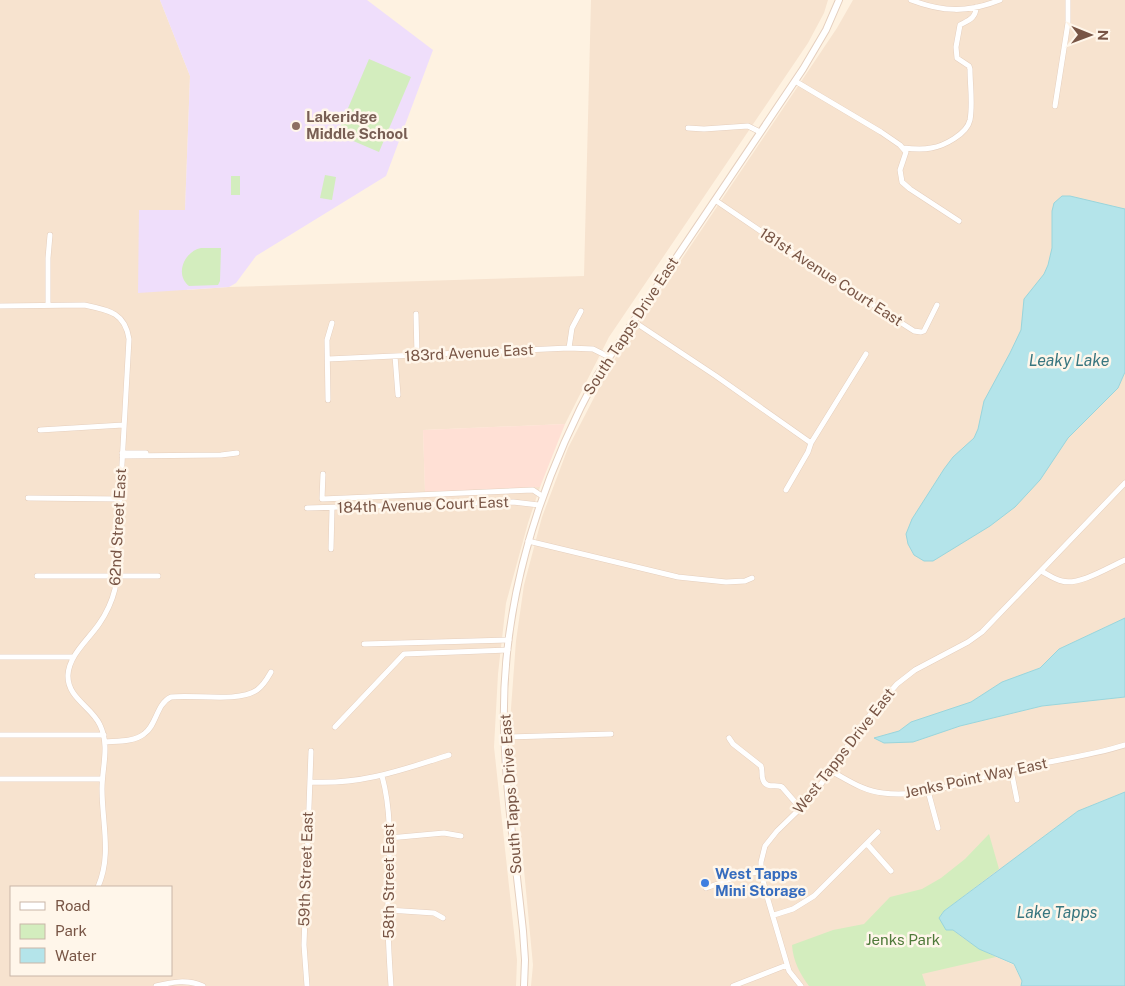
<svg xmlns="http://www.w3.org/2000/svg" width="1125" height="986" viewBox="0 0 1125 986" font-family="'Public Sans',sans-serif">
<rect width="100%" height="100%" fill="#fef2e1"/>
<!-- residential -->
<path fill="#f7e3cf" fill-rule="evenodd" d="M0 0H160L190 76 185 211 139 210 187 290 229 287 584 276 591 0H828L824 13 808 43 609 337 565 424 423 430 425 491 540 487 528 523 506 603 498 674 494 747 517 960 516 986H0ZM11 887H171V975H11Z
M853 0H1125V618L1059 649 1040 668 1002 682 971 702 911 722 899 731 913 742 960 726 1042 706 1125 697V792L1078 811 944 911 979 949 1014 965 1022 981 1021 986H531L533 965 510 722 516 641 524 585 542 517 568 448 612 363 837 28Z"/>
<!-- commercial -->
<path fill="#ffe0d5" d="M565 424 540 487 425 492 423 430Z"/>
<!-- education -->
<path fill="#efdefb" d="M160 0H367L433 50 386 176 256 256 236 283 229 287 138 293 139 210H185L190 76Z"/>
<!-- green -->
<path fill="#d3edbe" d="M369 59 411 77 379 152 337 134Z
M325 175 336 177 332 200 320 198Z
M231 176H240V195H231Z
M201 248H221L220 281 218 285 189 286C174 274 185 251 201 248Z
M989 834 999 869 944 911 939 918C956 934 974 947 996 957L922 974 926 986H809C800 974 793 961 792 945L833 930 864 924 890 897 922 889 941 878 965 859Z"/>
<!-- water -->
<path fill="#b4e4ea" stroke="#99d5dc" d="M1062 196H1070L1125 209V372L1118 388 1068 438 1040 480 1015 507 990 526 933 561H924L914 555 908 544 906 534 912 519 944 469 953 457 974 438 978 429 984 401 1010 353 1021 330 1024 299 1044 274 1048 265 1052 248V211L1054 203Z
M1125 618V697L1042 706 960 726 913 742 884 743 874 738 899 731 911 722 971 702 1002 682 1040 668 1059 649Z
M1125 792V986H1021L1022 981 1014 964 979 949 953 930H946L939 918 944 911 1078 811Z"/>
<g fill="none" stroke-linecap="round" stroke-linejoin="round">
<defs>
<path id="minor" d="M911 0C942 12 968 13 1000 0
M795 81 881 132 900 145 906 152 900 170 902 182 910 189 959 221
M1055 106 1068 23V0
M688 128 704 129 748 126 760 132
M903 148C912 149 922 150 931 148 944 146 967 134 970 120 973 103 970 86 970 69L969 66 957 58 956 47 960 25C969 20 976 18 976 7
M715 200 806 262 914 331 921 332 924 331 937 305
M48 304V258L50 235
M0 306 84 305C108 310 125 312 129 339L115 589C112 601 106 614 99 624 88 640 69 655 68 675 67 698 92 707 100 725 110 746 102 767 102 789 102 823 112 855 98 887
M416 314 417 355
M633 321 716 376 811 443
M569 348 572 328 581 311
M395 356 398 395
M328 359 569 348 593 349 609 357
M328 400 327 340 332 323
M40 430 123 425
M122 453H146
M122 456 221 455 237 453
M323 474 322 499 533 490 542 496
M786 490 808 452 811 443 866 354
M28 498 120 499
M307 508 513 502 539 505
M528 541 678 577 726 582 745 581 752 578
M331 549 332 509
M1041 571C1047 574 1055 580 1062 581 1079 586 1109 567 1125 560
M37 576H158
M364 644 509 640
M0 657H73
M335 727 404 654 508 650
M0 735H104
M505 737 611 734
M729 738 733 744 761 766C763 771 761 775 763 780 766 789 776 784 782 787L801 809
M105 742C117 741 134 742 144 734 157 725 156 704 171 697 194 694 238 703 257 690 264 685 267 679 271 672
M1011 770 1017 800
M831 771C848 780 863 791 883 793 923 799 970 779 1010 770 1048 761 1087 757 1125 745
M382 776C393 816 389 857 388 898 387 927 389 956 391 986
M0 779H102
M310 782C361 785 402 770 449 755
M928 791 938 828
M389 838 444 833 461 836
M868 845 891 871
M706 888 740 876 761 871
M388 910 434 913 443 918
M774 915 793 909 814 896 878 832
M156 986C172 982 187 979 203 986
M307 986 304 945 311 751
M733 986 787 965
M801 986 789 971 766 893 761 871V862L765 846 777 831 812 797 865 721 897 684 915 670 968 642 982 632 1125 483"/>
<path id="tertiary" d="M524 986 525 960 523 931C516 864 506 796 504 728 501 603 539 483 598 374L803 69 826 30 839 0"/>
</defs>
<!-- minor casing -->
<use href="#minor" stroke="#e5cfbe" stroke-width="6"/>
<!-- tertiary casing -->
<use href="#tertiary" stroke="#e5cfbe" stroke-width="8"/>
<!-- minor -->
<use href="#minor" stroke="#fff" stroke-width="5"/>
<!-- tertiary -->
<use href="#tertiary" stroke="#fff" stroke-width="6"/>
</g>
<!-- markers -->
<circle fill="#8d6e63" stroke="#fff6ea" stroke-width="2" cx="296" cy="126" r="5"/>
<circle fill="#3f7fe0" stroke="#fff6ea" stroke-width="2" cx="705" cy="883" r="5"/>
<g text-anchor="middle" stroke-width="5" stroke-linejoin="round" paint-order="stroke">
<!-- education labels -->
<g font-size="15" font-weight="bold" fill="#785e54" stroke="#fff6ea" text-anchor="start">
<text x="306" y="122">Lakeridge<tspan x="306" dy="17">Middle School</tspan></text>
</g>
<!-- street labels -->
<g font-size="15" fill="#785545" stroke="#fff6ea">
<text transform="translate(831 277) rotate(33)" y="5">181st Avenue Court East</text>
<text transform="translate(631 326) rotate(-57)" y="5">South Tapps Drive East</text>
<text transform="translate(469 353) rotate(-3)" y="5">183rd Avenue East</text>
<text transform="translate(423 505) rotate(-2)" y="5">184th Avenue Court East</text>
<text transform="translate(118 527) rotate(-87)" y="5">62nd Street East</text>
<text transform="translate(844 751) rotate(-52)" y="5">West Tapps Drive East</text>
<text transform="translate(976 778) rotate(-12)" y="5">Jenks Point Way East</text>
<text transform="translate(511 794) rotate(-94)" y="5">South Tapps Drive East</text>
<text transform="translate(306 869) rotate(-88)" y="5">59th Street East</text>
<text transform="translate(389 881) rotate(-90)" y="5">58th Street East</text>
</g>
<!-- shop labels -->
<g font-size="15" font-weight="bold" fill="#366cbe" stroke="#fff6ea" text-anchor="start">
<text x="715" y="879">West Tapps<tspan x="715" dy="17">Mini Storage</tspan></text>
</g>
<!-- park labels -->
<g font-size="15" fill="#4f7a3a" stroke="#fff6ea">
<text x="903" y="945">Jenks Park</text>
</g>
<!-- water labels -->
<g font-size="16" font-style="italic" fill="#38767f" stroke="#fff6ea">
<text x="1069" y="366">Leaky Lake</text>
<text x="1057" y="918">Lake Tapps</text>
</g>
</g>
<!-- legend -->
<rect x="10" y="886" width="162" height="90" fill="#fff6ea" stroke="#c9b6a8"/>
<rect x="20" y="902" width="25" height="8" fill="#ffffff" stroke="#c9b6a8"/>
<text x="55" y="911" font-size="15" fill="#785545">Road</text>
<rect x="20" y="924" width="25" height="15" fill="#d3edbe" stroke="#c9b6a8"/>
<text x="55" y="936" font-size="15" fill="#785545">Park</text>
<rect x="20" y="948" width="25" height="15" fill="#b4e4ea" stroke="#c9b6a8"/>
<text x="55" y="961" font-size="15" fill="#785545">Water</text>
<!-- north arrow -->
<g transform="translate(1090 35) rotate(91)" stroke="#fff6ea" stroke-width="4" paint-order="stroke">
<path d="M0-4L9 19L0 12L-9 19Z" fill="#785545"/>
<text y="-8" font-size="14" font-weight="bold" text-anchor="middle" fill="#785545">N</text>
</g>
</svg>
